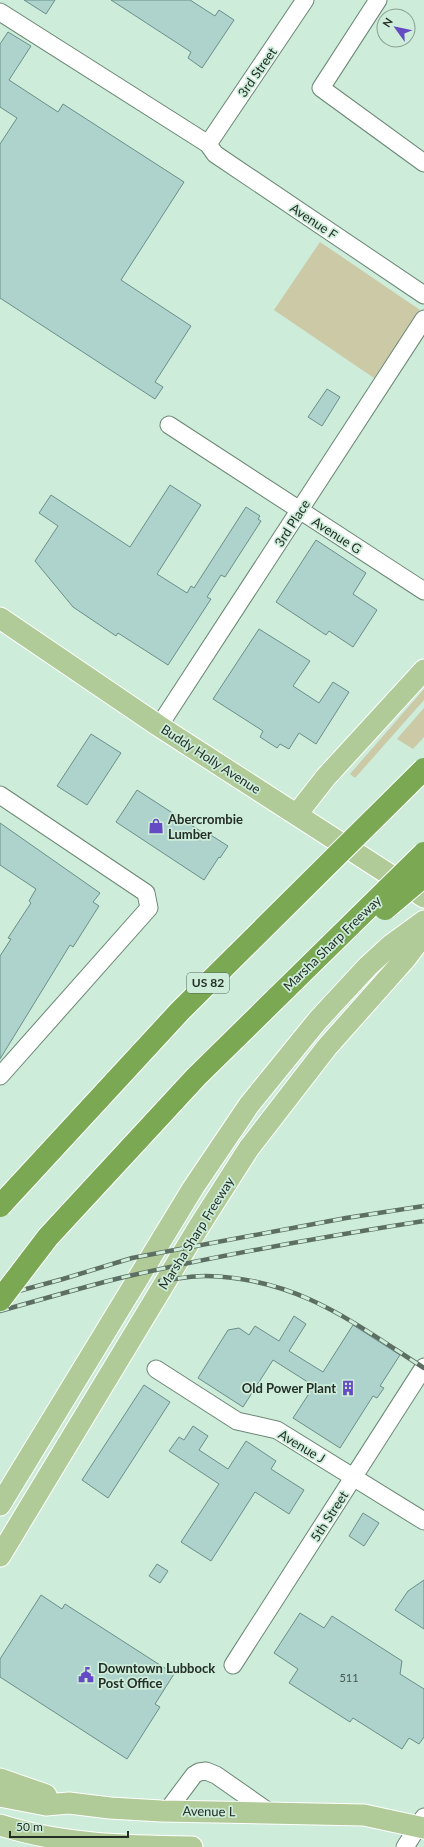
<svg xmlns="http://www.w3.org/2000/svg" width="424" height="1847" viewBox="0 0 424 1847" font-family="Lato,sans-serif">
<rect width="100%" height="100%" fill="#cdecd9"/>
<!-- green -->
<path fill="#cbc9a6" d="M320 242 420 310 374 378 274 310Z
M424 689V700L355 778 350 774Z
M424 708V737L413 749 397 739Z"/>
<!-- building -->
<path fill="#add3cc" stroke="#6b8f89" d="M24 0H55L46 14Z
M111 0H190L215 16 219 10 234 20 202 68 188 58 191 52Z
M8 32 31 46 9 80 58 112 63 104 184 182 121 280 191 326 155 382 163 387 155 399 0 298V144L17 118 0 107V44Z
M327 389 340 397 322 426 308 417Z
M170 485 201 505 157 574 187 593 191 586 194 588 246 507 260 516 258 519 261 521 225 577 221 575 207 597 211 599 168 665 118 633 116 636 73 607 35 561 58 526 39 513 51 495 130 547Z
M316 540 366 573 353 594 377 610 353 647 329 631 326 635 276 602Z
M259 629 310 661 293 686 319 703 333 682 349 692 316 744 299 733 289 749 280 744 277 748 260 737 263 731 213 699Z
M91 734 121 753 87 805 57 786Z
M137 790 205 834 206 832 228 846 220 858 219 857 204 880 116 822Z
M0 823 100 893 93 902 99 906 73 947 70 945 0 1059V956L11 939 8 938 31 903 29 901 36 889 0 865Z
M294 1316 306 1324 289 1351 323 1372 353 1325 400 1355 380 1386 384 1388 377 1398 373 1396 340 1448 293 1418 314 1386 273 1360 243 1407 198 1378 228 1330 239 1328 249 1335 255 1326 279 1341Z
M144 1385 170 1402 108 1498 82 1480Z
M193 1426 208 1436 199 1450 228 1469 246 1441 276 1461 271 1469 304 1490 289 1514 255 1492 211 1561 181 1542 219 1484 169 1451 179 1437 184 1440Z
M363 1513 379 1523 364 1546 349 1536Z
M157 1564 168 1571 160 1583 149 1576Z
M424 1580V1629L395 1610 408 1591Z
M41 1595 62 1609 65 1604 174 1674 155 1704 160 1707 127 1759 0 1677V1659Z
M300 1613 324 1628 332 1616 402 1661 400 1674 424 1689V1737L419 1744 409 1738 402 1749 353 1718 350 1722 289 1683 298 1669 274 1653Z"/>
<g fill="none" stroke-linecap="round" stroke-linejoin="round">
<defs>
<path id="minor" d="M378 0 321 88 424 163
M0 12 208 144 215 154 424 295
M208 144 305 0
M169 425 424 591
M159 726 424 319
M0 795 146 893 149 908 0 1076
M156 1369 237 1421 277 1430 424 1521
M233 1665 424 1367
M167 1811 194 1775 199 1772 206 1771 216 1775 269 1812
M405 1847 424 1817"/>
<path id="major" d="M0 618 159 726 424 897
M297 814 326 777 424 670
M0 1505 193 1188 249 1105 318 1020 368 966 391 945 424 921
M0 1556 198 1228 249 1148 327 1047 406 958 424 934
M0 1779 46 1795
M0 1796 46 1805 69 1803 110 1808 161 1811 364 1815 424 1828
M0 1825C62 1845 128 1846 192 1847"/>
</defs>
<!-- minor casing -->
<use href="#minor" stroke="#6a8674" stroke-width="19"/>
<!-- major casing -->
<use href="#major" stroke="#fff" stroke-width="23"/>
<!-- minor -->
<use href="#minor" stroke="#fff" stroke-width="17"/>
<!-- major -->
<use href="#major" stroke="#b0cb97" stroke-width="21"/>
<defs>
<path id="rail" d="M160 1281C175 1279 190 1276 206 1276 297 1278 351 1321 424 1368
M0 1296 63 1279 132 1258 346 1218 424 1206
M0 1311C40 1300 80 1288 120 1278 220 1255 322 1237 424 1221"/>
</defs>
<!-- rail casing -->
<use href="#rail" stroke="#5d6f63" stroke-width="4.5"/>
<!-- rail -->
<use href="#rail" stroke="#cdecd9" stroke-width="3" stroke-dasharray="9" stroke-linecap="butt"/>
<defs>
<path id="highway-bridge" d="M385 909 424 876
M0 1206 180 1011 424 769
M0 1300 48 1237 196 1077 424 853"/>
</defs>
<!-- highway-bridge casing -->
<use href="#highway-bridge" stroke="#fff" stroke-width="24" stroke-linecap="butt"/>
<!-- highway-bridge -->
<use href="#highway-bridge" stroke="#7ba852" stroke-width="22"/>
</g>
<!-- icons -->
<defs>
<symbol id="shop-bare" viewBox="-9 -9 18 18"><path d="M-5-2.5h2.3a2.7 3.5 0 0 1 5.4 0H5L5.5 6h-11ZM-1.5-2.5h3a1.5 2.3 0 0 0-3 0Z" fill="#644ac3" stroke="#cdecd9" stroke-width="2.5" paint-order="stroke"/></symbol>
<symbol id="building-bare" viewBox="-9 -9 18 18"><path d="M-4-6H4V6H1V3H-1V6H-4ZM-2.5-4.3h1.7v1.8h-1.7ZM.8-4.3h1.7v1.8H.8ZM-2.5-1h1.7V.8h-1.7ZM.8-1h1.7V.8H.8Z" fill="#644ac3" stroke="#cdecd9" stroke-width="2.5" paint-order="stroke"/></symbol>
<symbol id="civic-bare" viewBox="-9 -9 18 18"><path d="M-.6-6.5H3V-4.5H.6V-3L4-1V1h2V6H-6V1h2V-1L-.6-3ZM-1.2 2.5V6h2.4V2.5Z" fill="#644ac3" stroke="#cdecd9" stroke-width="2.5" paint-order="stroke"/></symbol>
</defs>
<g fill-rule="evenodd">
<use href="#shop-bare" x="145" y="815" width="22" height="22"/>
<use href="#building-bare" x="337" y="1377" width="22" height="22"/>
<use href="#civic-bare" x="75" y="1664" width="22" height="22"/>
</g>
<g text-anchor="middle" stroke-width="3.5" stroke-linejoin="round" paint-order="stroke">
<!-- number labels -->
<g font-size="11" fill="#465750">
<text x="349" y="1682">511</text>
</g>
<!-- shield labels -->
<rect fill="#cdecd9" stroke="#56675c" stroke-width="1" x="187" y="973" width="42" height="20" rx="3"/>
<g font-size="12" font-weight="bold" fill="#232e27">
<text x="208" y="987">US 82</text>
</g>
<!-- street labels -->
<g font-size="13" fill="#232e27" stroke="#cdecd9">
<text transform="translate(257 72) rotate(-55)" y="5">3rd Street</text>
<text transform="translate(314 221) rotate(34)" y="5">Avenue F</text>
<text transform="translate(292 523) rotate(-57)" y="5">3rd Place</text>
<text transform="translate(337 535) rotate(33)" y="5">Avenue G</text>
<text transform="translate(211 759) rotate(33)" y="5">Buddy Holly Avenue</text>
<text transform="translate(332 943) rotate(-44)" y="5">Marsha Sharp Freeway</text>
<text transform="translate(196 1233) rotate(-58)" y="5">Marsha Sharp Freeway</text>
<text transform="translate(302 1446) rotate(31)" y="5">Avenue J</text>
<text transform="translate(329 1516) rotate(-57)" y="5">5th Street</text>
<text transform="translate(209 1811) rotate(1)" y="5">Avenue L</text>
</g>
<!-- poi labels -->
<g font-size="13" font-weight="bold" fill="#232e27" stroke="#cdecd9" text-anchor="start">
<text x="168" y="824">Abercrombie<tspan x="168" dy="15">Lumber</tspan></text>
<text x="336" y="1393" text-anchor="end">Old Power Plant</text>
<text x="98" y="1673">Downtown Lubbock<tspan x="98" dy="15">Post Office</tspan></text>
</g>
</g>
<!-- north arrow -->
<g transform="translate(396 28) rotate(303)"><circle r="19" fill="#cdecd9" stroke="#89a092"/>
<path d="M0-3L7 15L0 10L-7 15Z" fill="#644ac3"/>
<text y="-6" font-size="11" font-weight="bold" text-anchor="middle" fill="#232e27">N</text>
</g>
<!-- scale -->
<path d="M10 1831v6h118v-6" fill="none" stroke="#232e27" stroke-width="2"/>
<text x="16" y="1831" font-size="12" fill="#232e27" stroke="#cdecd9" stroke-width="3" paint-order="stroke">50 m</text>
</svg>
